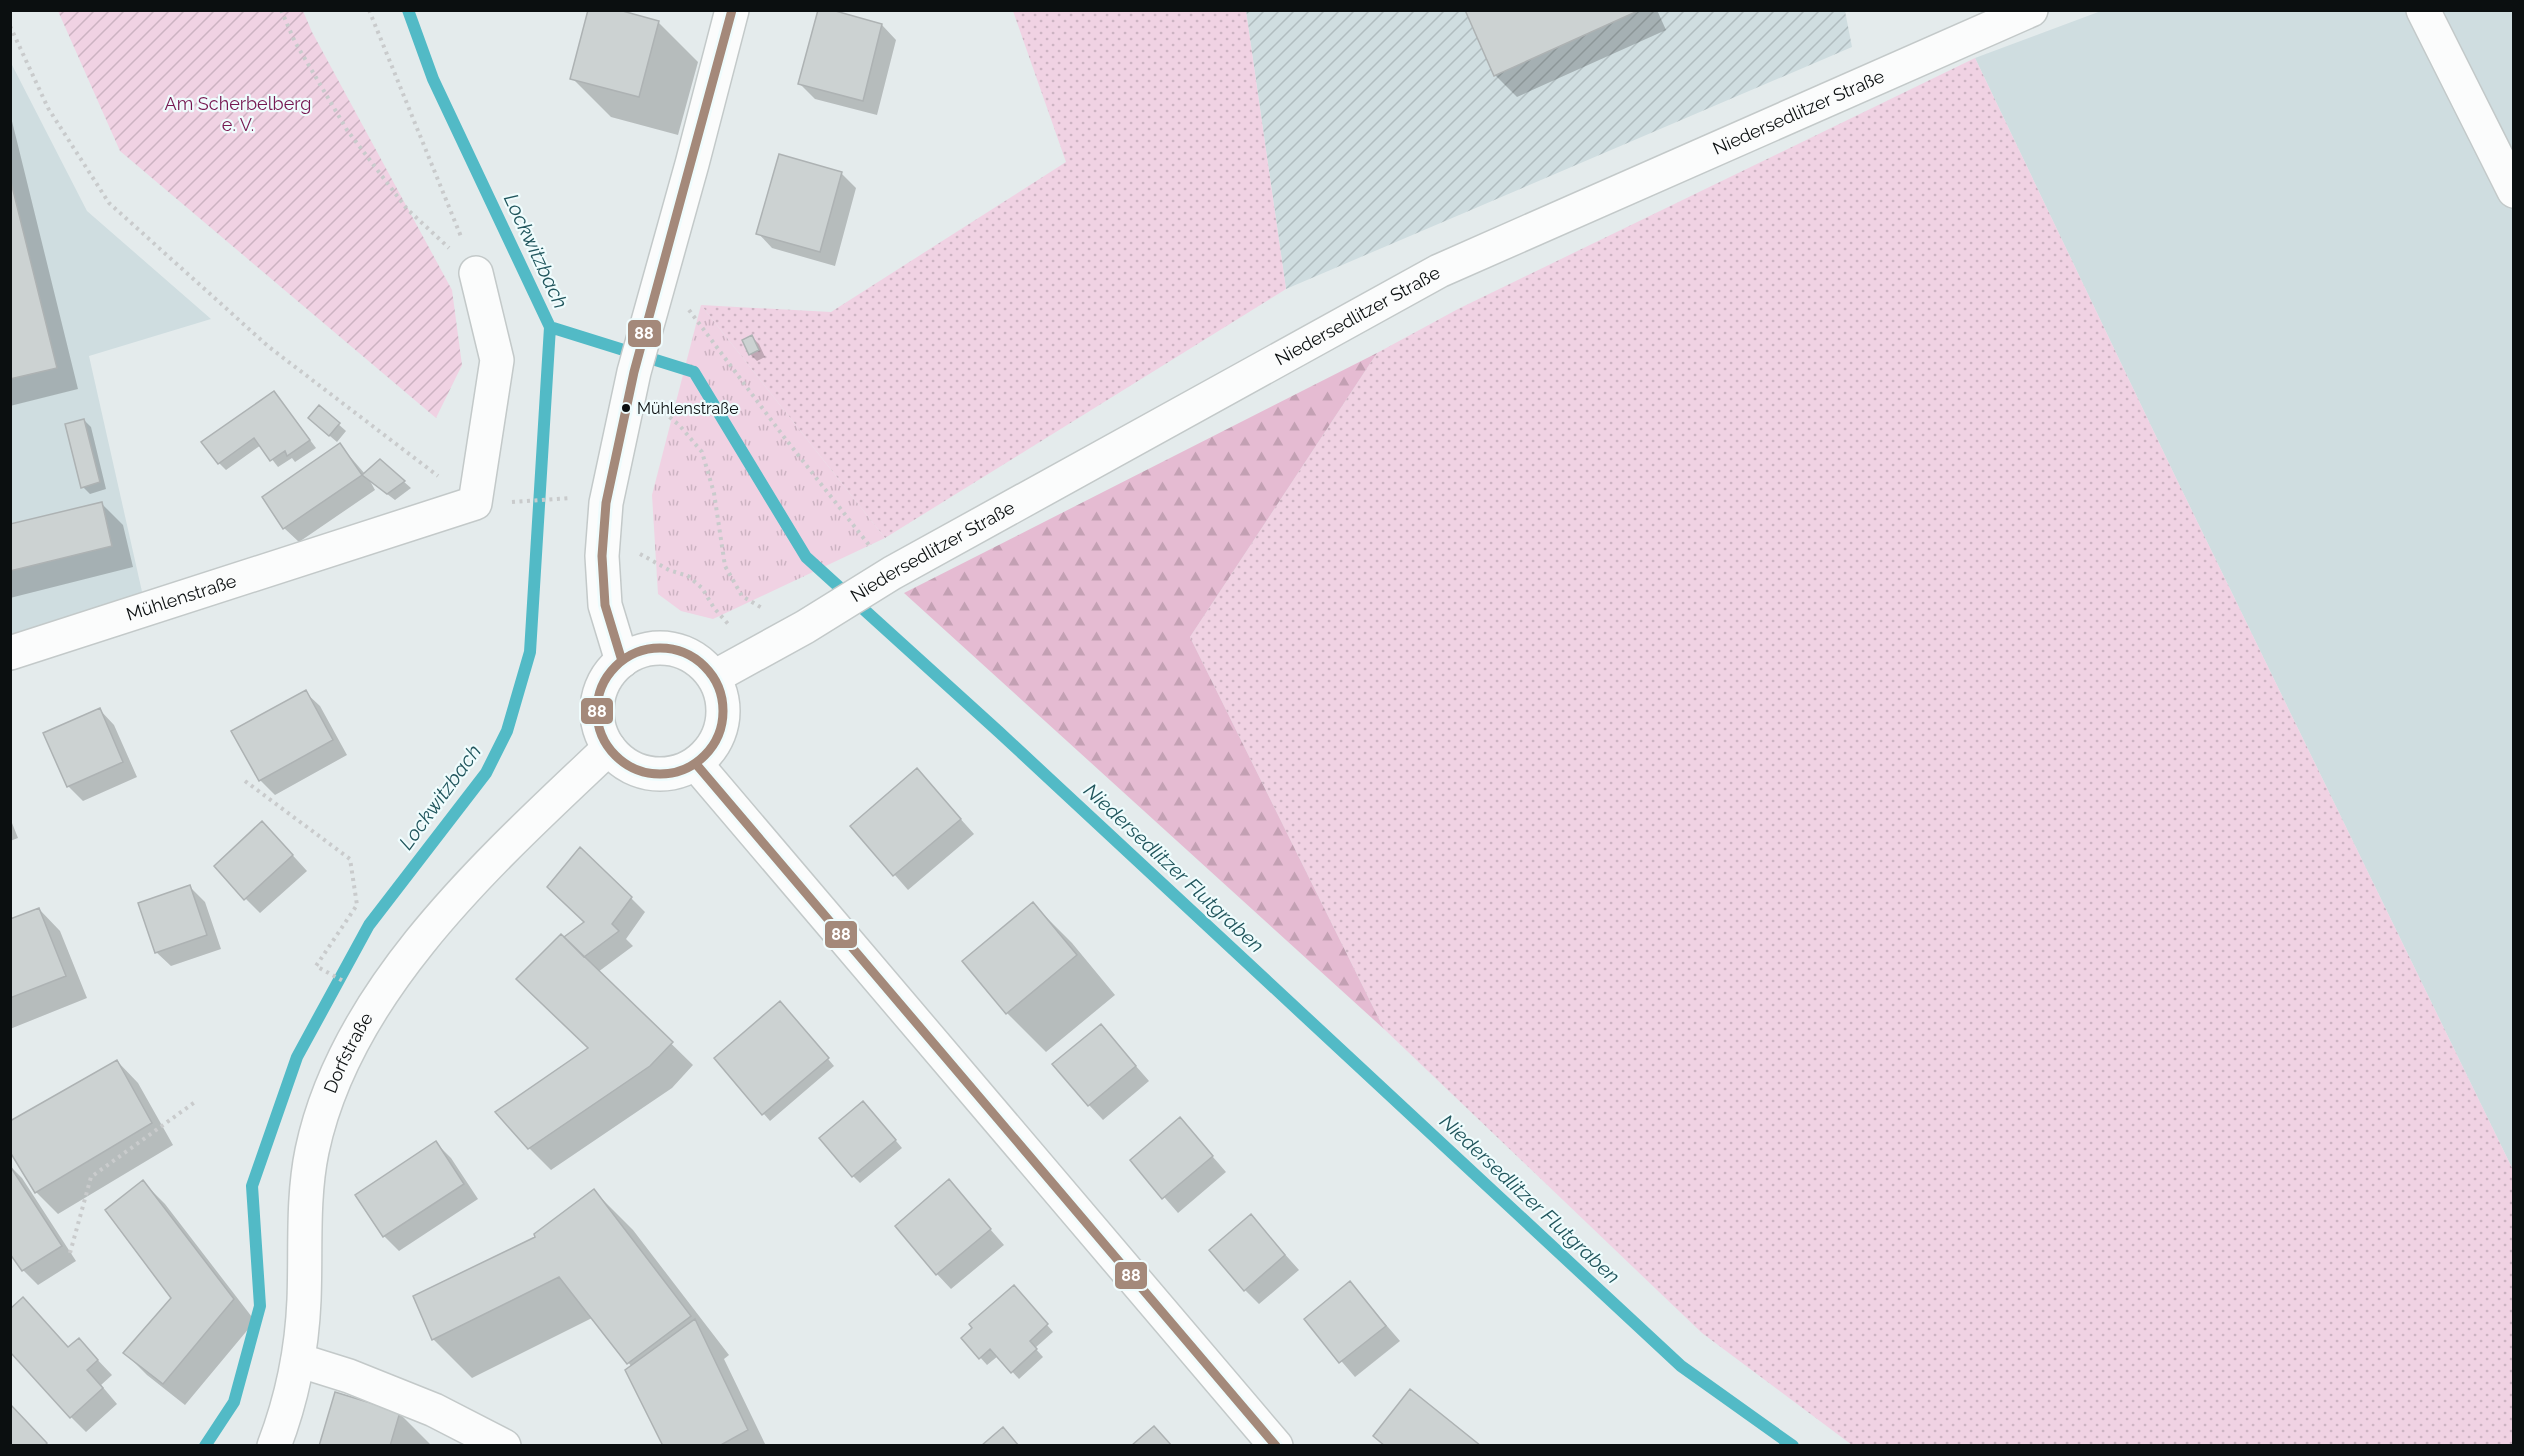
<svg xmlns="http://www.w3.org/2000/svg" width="2524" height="1456" viewBox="0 0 2524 1456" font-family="Raleway,sans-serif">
<defs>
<pattern id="industrial-furrows" width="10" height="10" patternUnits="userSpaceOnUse" patternTransform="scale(1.5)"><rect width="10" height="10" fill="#cfdde0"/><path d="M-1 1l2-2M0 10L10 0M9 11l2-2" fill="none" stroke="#b0bcbf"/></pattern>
<pattern id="grass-dots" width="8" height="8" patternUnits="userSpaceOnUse" patternTransform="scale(1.5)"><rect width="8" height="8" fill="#f0d2e3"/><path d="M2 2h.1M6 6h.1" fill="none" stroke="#ccb3c2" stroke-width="1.8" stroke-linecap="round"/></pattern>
<pattern id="forest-firs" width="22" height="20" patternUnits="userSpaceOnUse" patternTransform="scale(1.5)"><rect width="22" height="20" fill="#e5bbd2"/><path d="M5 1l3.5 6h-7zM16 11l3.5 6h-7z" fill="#c3a0b3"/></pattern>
<pattern id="park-tufts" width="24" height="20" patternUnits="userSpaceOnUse" patternTransform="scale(1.5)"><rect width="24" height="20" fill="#f0d2e3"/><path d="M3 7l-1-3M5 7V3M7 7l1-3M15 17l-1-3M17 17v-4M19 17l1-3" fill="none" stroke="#ccb3c2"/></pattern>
<pattern id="garden-furrows" width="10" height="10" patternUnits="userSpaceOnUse" patternTransform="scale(1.5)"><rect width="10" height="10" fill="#f0d2e3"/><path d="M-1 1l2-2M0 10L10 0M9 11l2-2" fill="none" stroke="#ccb3c2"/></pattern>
</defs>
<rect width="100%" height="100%" fill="#e4ebec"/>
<!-- built -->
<path fill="#cfdde0" d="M2101 11H2513V1170L2175 476 1975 58Z
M10 61 87 211 211 319 89 356 145 605 10 650Z"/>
<!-- industrial -->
<path fill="url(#industrial-furrows)" d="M1246 11H1845L1852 47 1286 289Z"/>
<!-- grass -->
<path fill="url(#grass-dots)" d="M1013 11H1246L1286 289 885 538 701 305 831 312 1066 162Z
M1975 58 2175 476 2513 1170V1445H1852L1702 1333 1384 1029 1190 637 1377 353 1458 309Z"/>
<!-- forest -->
<path fill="url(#forest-firs)" d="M1377 353 1190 637 1384 1029 904 593Z"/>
<!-- park -->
<path fill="url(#park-tufts)" d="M701 305 885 538 713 619 681 611 658 594 652 495Z"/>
<!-- garden -->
<path fill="url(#garden-furrows)" d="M58 11H303L312 32 452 290 462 365 436 418 120 151Z"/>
<!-- shadow -->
<path fill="#0003" d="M614 10 659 23 698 62 678 135 611 117 572 78Z
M1467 10H1657L1666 30 1517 97 1495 75Z
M882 25 896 40 877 115 815 99 800 84Z
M10 113 78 389 10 406Z
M780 156 842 174 856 188 835 266 772 248 758 233Z
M752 337 759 344 765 357 757 361 750 354Z
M274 392 316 448 295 462 292 458 278 467 261 445 226 470 219 463Z
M319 407 346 431 337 442 317 425Z
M84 420 91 427 106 489 90 494 83 487Z
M340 445 365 474 380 461 411 488 395 500 370 481 375 490 299 542 284 528Z
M101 503 123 525 133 567 10 598V526Z
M305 692 320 706 347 755 275 795 260 780Z
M100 710 114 725 137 777 83 801 68 786Z
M917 770 974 834 908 890 852 826Z
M10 818 18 838 10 841Z
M277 838 307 871 260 913 245 898Z
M190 887 205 902 221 949 171 966 156 952Z
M631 898 645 912 626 939 633 946 598 972 693 1065 672 1088 551 1170 529 1148 590 1049 577 952Z
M1033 904 1072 943 1115 995 1046 1052 1007 1013Z
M39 909 60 931 87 998 10 1029V921Z
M787 1010 834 1066 770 1121 716 1058Z
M1101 1026 1149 1081 1103 1120 1089 1105Z
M117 1061 138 1083 173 1145 58 1214 36 1192Z
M870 1110 902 1148 860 1183 853 1176Z
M1180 1119 1226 1172 1178 1213 1132 1160Z
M436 1143 451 1158 478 1199 399 1251 384 1236Z
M10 1166 22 1178 76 1261 38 1285 23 1270 10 1251Z
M143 1182 165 1204 255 1321 185 1405 147 1375 125 1353 172 1298Z
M949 1182 1004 1245 951 1289 937 1274Z
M594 1191 633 1230 729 1355 724 1359 766 1446H665L632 1367 592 1318 472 1378 433 1339 537 1238Z
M1251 1216 1299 1270 1259 1304 1245 1290Z
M1350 1283 1400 1341 1355 1377 1306 1320Z
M1021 1294 1053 1332 1035 1348 1043 1357 1019 1379 998 1356 987 1365 963 1338Z
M69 1349 93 1355 112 1375 101 1385 117 1404 86 1432 71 1417Z
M399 1413 432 1446H321Z"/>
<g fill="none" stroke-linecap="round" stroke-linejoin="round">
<!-- stream -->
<path stroke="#52bac6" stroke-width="12" d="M550 327 694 372 806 557 999 732 1681 1366 1793 1446
M205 1446 234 1402 260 1306 252 1186 297 1057 369 925 486 773 507 731 530 652 550 327 433 79 408 10"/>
</g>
<!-- building -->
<path fill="#ccd2d2" stroke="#adb2b3" stroke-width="1.5" d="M588 10H619L659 21 639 97 570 79Z
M818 10H832L882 24 863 101 798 84Z
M1465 10H1640L1494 76Z
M779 154 842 172 820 252 756 234Z
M10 178 57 368 10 379Z
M752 335 759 350 749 355 742 340Z
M274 391 310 440 287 456 285 451 270 461 254 438 218 464 201 442Z
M319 405 340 423 329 436 308 418Z
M84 419 100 482 81 488 65 424Z
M340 443 362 475 283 529 262 497Z
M380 459 405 481 387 494 362 475Z
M102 502 112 546 10 571V524Z
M306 690 333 740 259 781 231 731Z
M100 708 123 762 67 787 43 733Z
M917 768 961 819 893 876 850 826Z
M262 821 293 855 244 900 214 866Z
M580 847 632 897 612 924 619 931 584 957 564 937 584 922 547 887Z
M190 885 207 935 155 953 138 903Z
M1033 902 1077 955 1006 1014 962 961Z
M39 908 66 976 10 998V919Z
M561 934 673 1042 650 1066 528 1149 495 1112 588 1048 516 979Z
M780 1001 829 1058 762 1115 714 1058Z
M1101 1024 1136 1066 1088 1106 1052 1064Z
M117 1060 152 1123 35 1193 10 1152V1121Z
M863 1101 896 1140 852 1177 819 1138Z
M1180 1117 1213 1156 1162 1199 1130 1160Z
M436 1141 464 1184 383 1237 355 1195Z
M10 1166 62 1246 22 1271 10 1254Z
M949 1179 991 1229 936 1275 895 1226Z
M143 1180 234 1299 163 1384 123 1353 171 1298 105 1210Z
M594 1189 691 1316 627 1364 559 1277 432 1340 413 1296 535 1237 534 1234Z
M1251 1214 1285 1255 1244 1291 1209 1250Z
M1350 1281 1386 1326 1339 1363 1304 1319Z
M1014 1285 1048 1324 1030 1341 1037 1349 1011 1373 990 1349 979 1359 961 1338 972 1328 969 1324Z
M23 1297 68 1347 79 1338 98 1360 87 1370 103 1388 70 1418 10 1352V1309Z
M695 1319 748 1430 719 1446H663L625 1370Z
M1410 1389 1481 1446H1385L1373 1436Z
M335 1392 400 1412 390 1446H319Z
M10 1404 47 1443 45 1446H10Z
M1154 1426 1172 1446H1131Z
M1003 1427 1019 1446H981Z"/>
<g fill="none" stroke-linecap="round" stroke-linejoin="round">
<defs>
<g id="minor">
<path d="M2423 10 2514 191"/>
<circle cx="660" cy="711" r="63"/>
<path id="s1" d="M10 653 475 503 497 360 476 273"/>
<path d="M622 661 605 605 602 556 606 503 634 372 692 164 732 10"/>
<path id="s2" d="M714 677 805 627 892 573 1439 271 2031 10"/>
<path d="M696 764 1276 1446"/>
<path d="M298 1360 349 1376 434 1410 504 1446"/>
<path id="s3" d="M274 1446C292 1399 302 1349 304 1300 306 1251 302 1199 312 1151 346 988 493 858 609 748"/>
</g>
</defs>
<!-- minor casing -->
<use href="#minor" stroke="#c3c9c9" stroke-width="36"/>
<!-- path -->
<path stroke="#c9cbcc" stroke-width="4" stroke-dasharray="3 4.5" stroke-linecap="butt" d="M281 10 295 42 347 130 407 209 449 248
M369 10 462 239
M10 26 48 108 109 203 269 347 438 476
M689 310 784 437 869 545
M664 412 680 426 702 452 714 493 725 566 742 596 762 608
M512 502 570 498
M640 554 669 570 688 576 702 588 714 608 729 625
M245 781 350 859 357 905 316 966 345 982
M70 1253 91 1177 195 1102"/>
<!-- minor -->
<use href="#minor" stroke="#fbfcfc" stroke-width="33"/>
<defs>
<path id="bus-1" d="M597 711a63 63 0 1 1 126 0a63 63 0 1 1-126 0Z
M622 661 605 605 602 556 606 503 634 372 732 10
M696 764 1276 1446"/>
</defs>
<!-- bus-1 casing -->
<use href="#bus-1" stroke="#effcfd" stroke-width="14"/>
<!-- bus-1 -->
<use href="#bus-1" stroke="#a4897a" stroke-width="9"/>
</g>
<!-- markers -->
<circle fill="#0b0f10" stroke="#effcfd" stroke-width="2" cx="626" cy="408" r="5"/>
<g text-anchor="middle" stroke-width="4.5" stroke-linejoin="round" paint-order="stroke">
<!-- bus labels -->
<g font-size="16" fill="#0b0f10" stroke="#effcfd" text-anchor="start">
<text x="637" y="414">Mühlenstraße</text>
</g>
<!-- park labels -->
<g font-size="18" fill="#761751" stroke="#effcfd">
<text x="238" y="110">Am Scherbelberg<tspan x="238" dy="21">e. V.</tspan></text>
</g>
<!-- street labels -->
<g font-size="18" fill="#0b0f10" stroke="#effcfd">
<text dy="6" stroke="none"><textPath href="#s2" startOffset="1224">Niedersedlitzer Straße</textPath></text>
<text dy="6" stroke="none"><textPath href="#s2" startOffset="738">Niedersedlitzer Straße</textPath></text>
<text dy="6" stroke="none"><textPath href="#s2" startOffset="252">Niedersedlitzer Straße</textPath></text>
<text dy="6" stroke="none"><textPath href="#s1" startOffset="180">Mühlenstraße</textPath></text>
<text dy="6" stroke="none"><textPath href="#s3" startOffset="404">Dorfstraße</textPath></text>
</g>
<!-- water labels -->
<g font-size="20" font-style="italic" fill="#20555c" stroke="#effcfd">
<text transform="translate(536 251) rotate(65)" y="7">Lockwitzbach</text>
<text transform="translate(440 797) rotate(-54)" y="7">Lockwitzbach</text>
<text transform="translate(1174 868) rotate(43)" y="7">Niedersedlitzer Flutgraben</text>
<text transform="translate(1530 1199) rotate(43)" y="7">Niedersedlitzer Flutgraben</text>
</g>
</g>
<g stroke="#effcfd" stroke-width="2">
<rect x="627" y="319" width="35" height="29" rx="6" fill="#a4897a"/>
<rect x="580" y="697" width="34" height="28" rx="6" fill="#a4897a"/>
<rect x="824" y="920" width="34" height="29" rx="6" fill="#a4897a"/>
<rect x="1114" y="1261" width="34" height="29" rx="6" fill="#a4897a"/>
</g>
<g font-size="16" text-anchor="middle" font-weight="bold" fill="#fff">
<text x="644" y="339">88</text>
<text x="597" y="717">88</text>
<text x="841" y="940">88</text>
<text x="1131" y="1281">88</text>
</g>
<!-- border -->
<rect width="2524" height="1456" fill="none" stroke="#0b0f10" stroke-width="24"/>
</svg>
